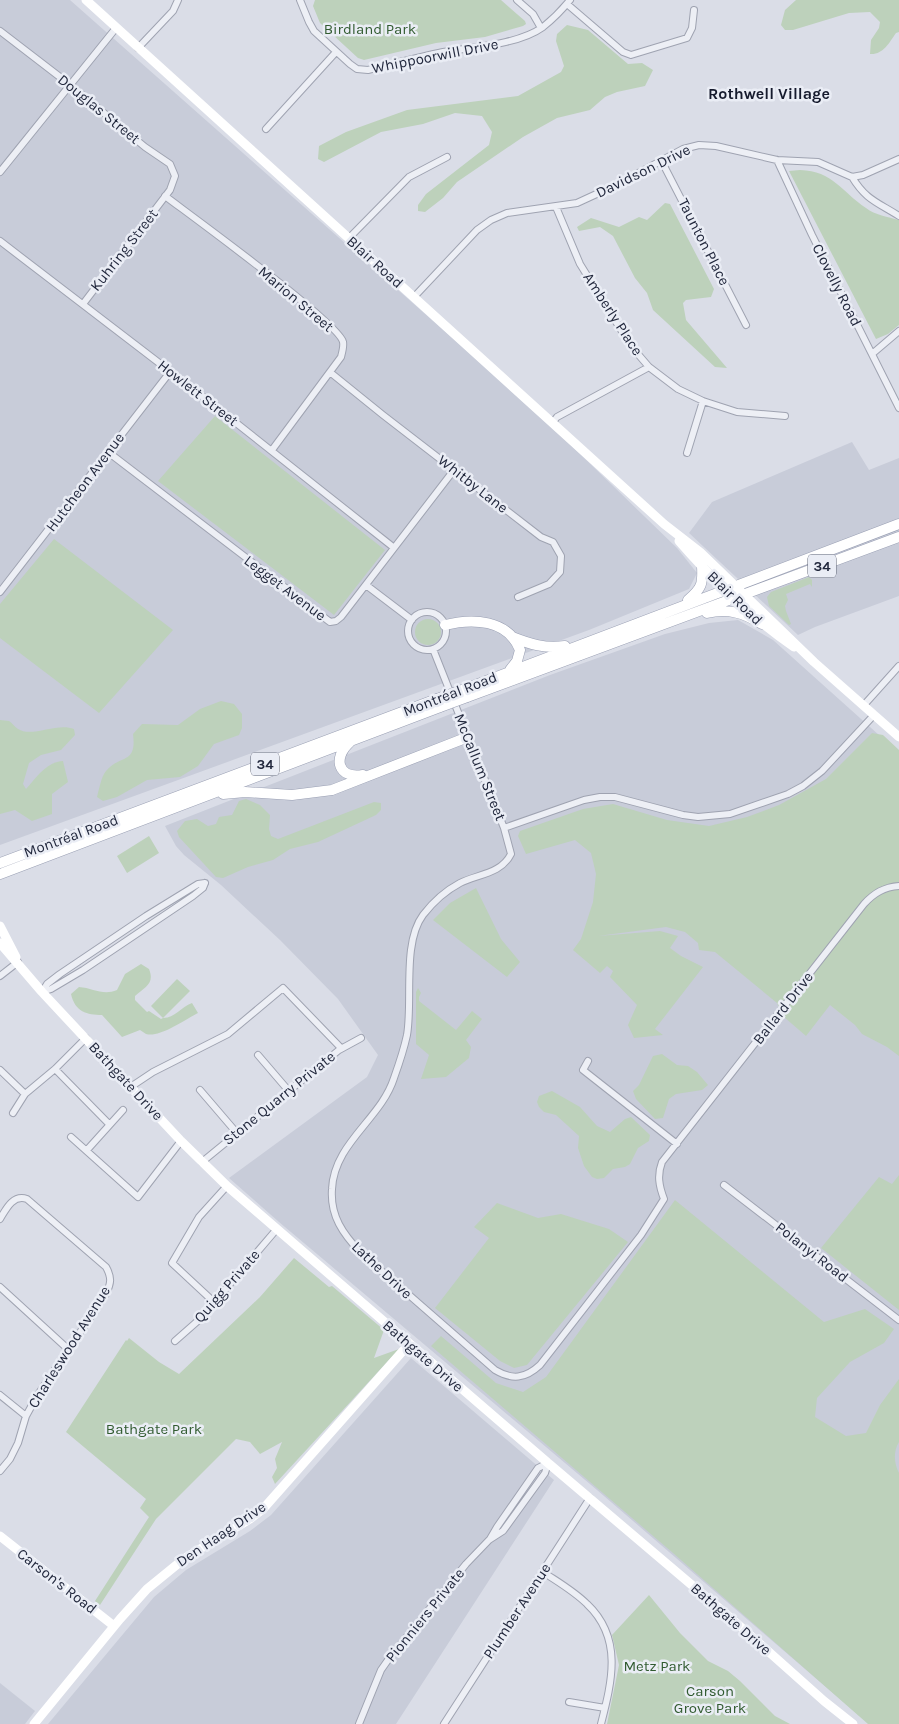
<svg xmlns="http://www.w3.org/2000/svg" width="899" height="1724" viewBox="0 0 899 1724" font-family="Karla,sans-serif">
<rect width="100%" height="100%" fill="#dadde7"/>
<!-- built -->
<path fill="#c8ccd9" d="M0 0H70L544 419 677 548 697 573 689 589 589 630 0 845Z
M852 442 869 470 899 458V596L815 627 798 635 689 533 712 502Z
M738 620 773 640 899 753V1724H869L597 1490 279 1222 229 1178 367 1077 378 1055 338 999 280 940 221 885 184 855 176 846 165 826 550 675 665 634 709 623Z
M411 1358 554 1480 396 1724H48L154 1597 186 1570 250 1531 271 1515Z
M0 1683 35 1711 25 1724H0Z"/>
<!-- green -->
<path fill="#bdd1bb" d="M315 0H501L525 21 526 24 523 26 485 37 436 43 364 60 358 58 320 23 313 6Z
M796 0H899V32L896 33C889 43 883 55 870 54L871 40 879 28 880 22 870 12 849 13 793 30H785L781 25 785 10Z
M567 25 588 30 628 64 642 63 653 70 645 86 617 92 605 97 590 110 557 118 523 137 457 182 443 198 425 212 418 211V205L426 194 489 145 492 132 482 116 455 113 423 124 381 132 324 162 318 159 319 146 346 132 407 110 518 96 561 72 564 66 556 41 557 34Z
M800 170C833 171 842 192 866 208 875 215 888 217 899 220V325L888 334 876 339 789 171Z
M665 203 670 204 714 289 711 297 686 300 683 303 686 320 727 368 715 367 653 310 647 293 635 278 613 236 600 227 579 231 577 227 591 218 619 227 639 217 647 220Z
M215 416 385 550 334 615 158 481Z
M54 539 173 630 99 713 0 638V604Z
M809 577 812 580V587L810 584 786 594 788 600 785 606 786 611 791 624 789 625 769 606 767 597 771 592Z
M415 632a13 13 0 1 1 26 0a13 13 0 1 1-26 0Z
M221 701 234 704 242 714V728L239 735 214 744 198 766 180 777 147 780 117 797 103 801 97 797C99 790 101 777 106 771 120 754 137 765 133 734L142 724 178 725 200 709Z
M0 720 9 721C12 723 15 727 18 729 32 738 57 722 74 729L75 735 61 750 41 755 29 763 23 784 26 789C36 778 46 762 63 761L68 782 52 794V814L32 821 15 810 0 814Z
M872 733 883 735 899 750V1056L887 1047 862 1034 855 1025 830 1005 806 1036 784 1017 777 1003 715 952 699 950 698 943 685 932 666 927 598 936 660 931 678 936 670 948 681 956 703 967 655 1029 663 1035 634 1038 628 1025 637 1005 610 977 613 971 607 966 600 973 573 950 581 939 593 902 596 874 591 853 575 840 526 854 518 836 520 831 583 809 613 804 667 820 709 826 747 817 779 805 826 779Z
M246 799 260 805 270 815 269 829 271 836 278 839 374 802 381 803V810L376 815 318 842 290 849 273 860 248 867 223 878 216 877 179 837 177 831 185 821 197 819 208 826 216 824 219 817 232 815 239 801Z
M149 836 159 853 127 873 117 856Z
M476 888 501 939 520 962 507 977 433 920 450 903Z
M141 964 149 969C155 984 145 987 135 996V1000L147 1012 149 1011 161 1019 163 1018 151 1006 177 979 190 991 163 1018C175 1018 181 1007 192 1003L198 1013C186 1019 160 1038 146 1034 144 1033 142 1031 140 1030L122 1037 102 1015C87 1015 75 1012 71 994L79 987C93 988 103 996 117 990L125 974Z
M418 988 421 993 419 997V1001L456 1030 472 1011 482 1019 466 1040 471 1047 469 1058 446 1077 421 1079 429 1055 416 1044V992Z
M662 1054 677 1065 688 1066 697 1072 708 1085 702 1090 676 1094 669 1099 663 1118 655 1119 636 1099 633 1091 639 1085 653 1056Z
M552 1091 580 1107 597 1126 610 1132 625 1119 631 1117 650 1135 649 1141 638 1148 630 1164 625 1167 613 1169 604 1178 597 1179 592 1177 584 1166 578 1148 579 1136 556 1115 544 1112 539 1107 537 1102 539 1096Z
M899 1175V1310L821 1248 879 1177 892 1184Z
M675 1200 824 1322 865 1309 894 1329 884 1343 850 1362 817 1398 815 1417 846 1436 866 1433 880 1405 899 1379V1442C893 1452 894 1463 899 1473V1724H868L673 1553 431 1346 441 1336 496 1383 523 1392 546 1377Z
M497 1203 538 1218 561 1214 609 1229 628 1242 527 1365 514 1368 500 1361 435 1308 489 1238 474 1227Z
M294 1258 329 1287 332 1286 384 1330 374 1358 399 1349 275 1484 272 1477 277 1468 275 1459 282 1442 260 1454 250 1442 236 1439 156 1519 100 1605 95 1601 149 1517 140 1508 146 1499 66 1432 126 1340 127 1341 129 1338 159 1362 179 1374 260 1297Z
M649 1595 680 1633 708 1661 728 1671 740 1681 775 1716 790 1724H607L619 1665 612 1635Z"/>
<g fill="none" stroke-linecap="round" stroke-linejoin="round">
<defs>
<path id="street" d="M300 0 309 22 314 31 350 64 357 69 368 70C393 64 418 57 443 52 472 47 518 45 543 27 553 19 562 10 570 0
M517 0 533 14 541 28
M567 4 623 52 631 55 687 38 692 28 694 10
M0 31 69 84 145 147 170 164 175 176 170 190 83 304
M138 48 173 11 178 0
M266 129 336 52
M661 160 746 325
M777 160 812 235 899 408
M0 172 116 28
M852 177C866 200 877 202 899 216
M165 196C190 215 339 323 343 342 344 346 342 353 341 357L272 450
M556 207 580 264 631 346 649 367 678 389 703 401 737 412 785 416
M349 238 409 177 447 157
M0 241 197 392 393 547
M414 297 477 230 491 220 507 213 577 203 616 185 683 149 699 145 716 146 777 160 818 162 852 177 863 175 899 159
M872 354 899 331
M331 373 383 415 541 537 553 542 561 556 560 572 549 584 518 597
M553 422 557 417 649 367
M108 452 330 622 336 621 341 617 454 470
M687 453 703 401
M366 585 412 620
M0 592 170 372
M408 631a19 19 0 1 1 38 0a19 19 0 1 1-38 0Z
M433 649 504 828 511 854C501 874 478 874 460 883 445 891 433 902 423 915 402 943 413 1001 407 1035 404 1049 399 1064 394 1078 381 1119 334 1143 332 1189 330 1216 343 1234 361 1253L495 1370C512 1380 525 1379 540 1365L641 1235 664 1199C659 1186 657 1175 662 1162L864 904C874 893 884 887 899 886
M864 705 899 666
M504 828 584 800 600 797H615L683 815 698 817 730 814 788 794 803 786 822 771 874 715
M0 976 18 962
M42 992 47 984 60 974 146 916 198 884 205 883
M42 992 51 989 83 970 193 896 203 888 205 883
M258 1055 288 1090
M588 1061 583 1070 677 1144
M55 1069 109 1124
M0 1070 25 1094
M132 1086 153 1072 228 1034 283 988 341 1048
M200 1090 236 1132
M13 1113 25 1094 55 1069 86 1038
M71 1137 138 1197 181 1141
M87 1150 123 1110
M202 1162 339 1050 361 1038
M724 1185 899 1320
M0 1219C6 1209 13 1194 27 1199L106 1267C112 1278 111 1283 106 1294L37 1396 26 1416 18 1443 10 1459 0 1471
M0 1287 69 1350
M215 1303 172 1263 199 1217 227 1186
M175 1341 200 1319 276 1230
M0 1395 26 1416
M490 1539 497 1527 538 1468 548 1463
M543 1572C558 1582 574 1591 587 1604 623 1638 612 1681 601 1724
M569 1702 605 1708
M359 1724 381 1670 388 1660 466 1564 489 1540 503 1531 545 1473 548 1463
M444 1724 590 1498"/>
<path id="primary" d="M688 600C702 588 703 584 702 566
M707 613C728 608 744 613 762 624
M445 625C472 618 508 619 520 650L517 661 510 670
M512 637C530 644 545 649 565 646
M465 689 899 524
M467 697 899 537
M350 742C332 758 338 779 363 775
M223 794 245 792 292 795 332 790 468 737
M0 863 437 699
M0 874 440 707"/>
</defs>
<!-- street casing -->
<use href="#street" stroke="#9fa3b1" stroke-width="8"/>
<!-- primary casing -->
<use href="#primary" stroke="#999fb3" stroke-width="11"/>
<!-- street -->
<use href="#street" stroke="#edeff5" stroke-width="6"/>
<!-- secondary -->
<path stroke="#fff" stroke-width="9" d="M86 0 664 524 700 552 814 662 899 737
M679 541C713 580 751 618 794 647
M0 926 16 957
M0 943 42 992 181 1141 227 1186 548 1463 733 1620 824 1701 853 1724
M0 1536 114 1626
M34 1724 120 1619 147 1589 185 1558 250 1519 263 1509 409 1344"/>
<!-- primary -->
<use href="#primary" stroke="#fff" stroke-width="10"/>
<defs>
<path id="primary-bridge" d="M437 699 465 689
M440 707 467 697"/>
</defs>
<!-- primary-bridge casing -->
<use href="#primary-bridge" stroke="#999fb3" stroke-width="11" stroke-linecap="butt"/>
<!-- primary-bridge -->
<use href="#primary-bridge" stroke="#fff" stroke-width="10"/>
</g>
<g text-anchor="middle" stroke-width="5" stroke-linejoin="round" paint-order="stroke">
<!-- shield labels -->
<g fill="#eaedf5" stroke="#5f6475" stroke-width="1">
<rect x="808" y="554.5" width="28" height="23" rx="4"/>
<rect x="251" y="752.5" width="28" height="23" rx="4"/>
</g>
<g font-size="14" font-weight="bold" fill="#23293e">
<text x="822" y="571">34</text>
<text x="265" y="769">34</text>
</g>
<!-- park labels -->
<g font-size="15" fill="#315b30" stroke="#eaedf5">
<text x="370" y="34">Birdland Park</text>
<text x="154" y="1434">Bathgate Park</text>
<text x="657" y="1671">Metz Park</text>
<text x="710" y="1696">Carson<tspan x="710" dy="17">Grove Park</tspan></text>
</g>
<!-- street labels -->
<g font-size="15" fill="#23293e" stroke="#eaedf5">
<text transform="translate(435 56) rotate(-11)" y="5">Whippoorwill Drive</text>
<text transform="translate(99 109) rotate(39)" y="5">Douglas Street</text>
<text transform="translate(643 171) rotate(-26)" y="5">Davidson Drive</text>
<text transform="translate(704 242) rotate(63)" y="5">Taunton Place</text>
<text transform="translate(124 250) rotate(-52)" y="5">Kuhring Street</text>
<text transform="translate(375 262) rotate(42)" y="5">Blair Road</text>
<text transform="translate(837 285) rotate(63)" y="5">Clovelly Road</text>
<text transform="translate(296 299) rotate(40)" y="5">Marion Street</text>
<text transform="translate(613 314) rotate(57)" y="5">Amberly Place</text>
<text transform="translate(198 393) rotate(38)" y="5">Howlett Street</text>
<text transform="translate(85 482) rotate(-53)" y="5">Hutcheon Avenue</text>
<text transform="translate(473 484) rotate(38)" y="5">Whitby Lane</text>
<text transform="translate(285 588) rotate(37)" y="5">Legget Avenue</text>
<text transform="translate(735 598) rotate(44)" y="5">Blair Road</text>
<text transform="translate(450 694) rotate(-21)" y="5">Montréal Road</text>
<text transform="translate(480 767) rotate(68)" y="5">McCallum Street</text>
<text transform="translate(71 836) rotate(-20)" y="5">Montréal Road</text>
<text transform="translate(783 1008) rotate(-52)" y="5">Ballard Drive</text>
<text transform="translate(126 1081) rotate(47)" y="5">Bathgate Drive</text>
<text transform="translate(279 1098) rotate(-39)" y="5">Stone Quarry Private</text>
<text transform="translate(812 1252) rotate(38)" y="5">Polanyi Road</text>
<text transform="translate(382 1270) rotate(43)" y="5">Lathe Drive</text>
<text transform="translate(227 1286) rotate(-49)" y="5">Quigg Private</text>
<text transform="translate(69 1347) rotate(-58)" y="5">Charleswood Avenue</text>
<text transform="translate(423 1356) rotate(41)" y="5">Bathgate Drive</text>
<text transform="translate(221 1534) rotate(-34)" y="5">Den Haag Drive</text>
<text transform="translate(57 1581) rotate(38)" y="5">Carson's Road</text>
<text transform="translate(517 1611) rotate(-57)" y="5">Plumber Avenue</text>
<text transform="translate(425 1615) rotate(-51)" y="5">Pionniers Private</text>
<text transform="translate(731 1619) rotate(41)" y="5">Bathgate Drive</text>
</g>
<!-- neighbourhood labels -->
<g font-size="16" font-weight="bold" fill="#161b2e" stroke="#eaedf5">
<text x="769" y="99">Rothwell Village</text>
</g>
</g>
</svg>
